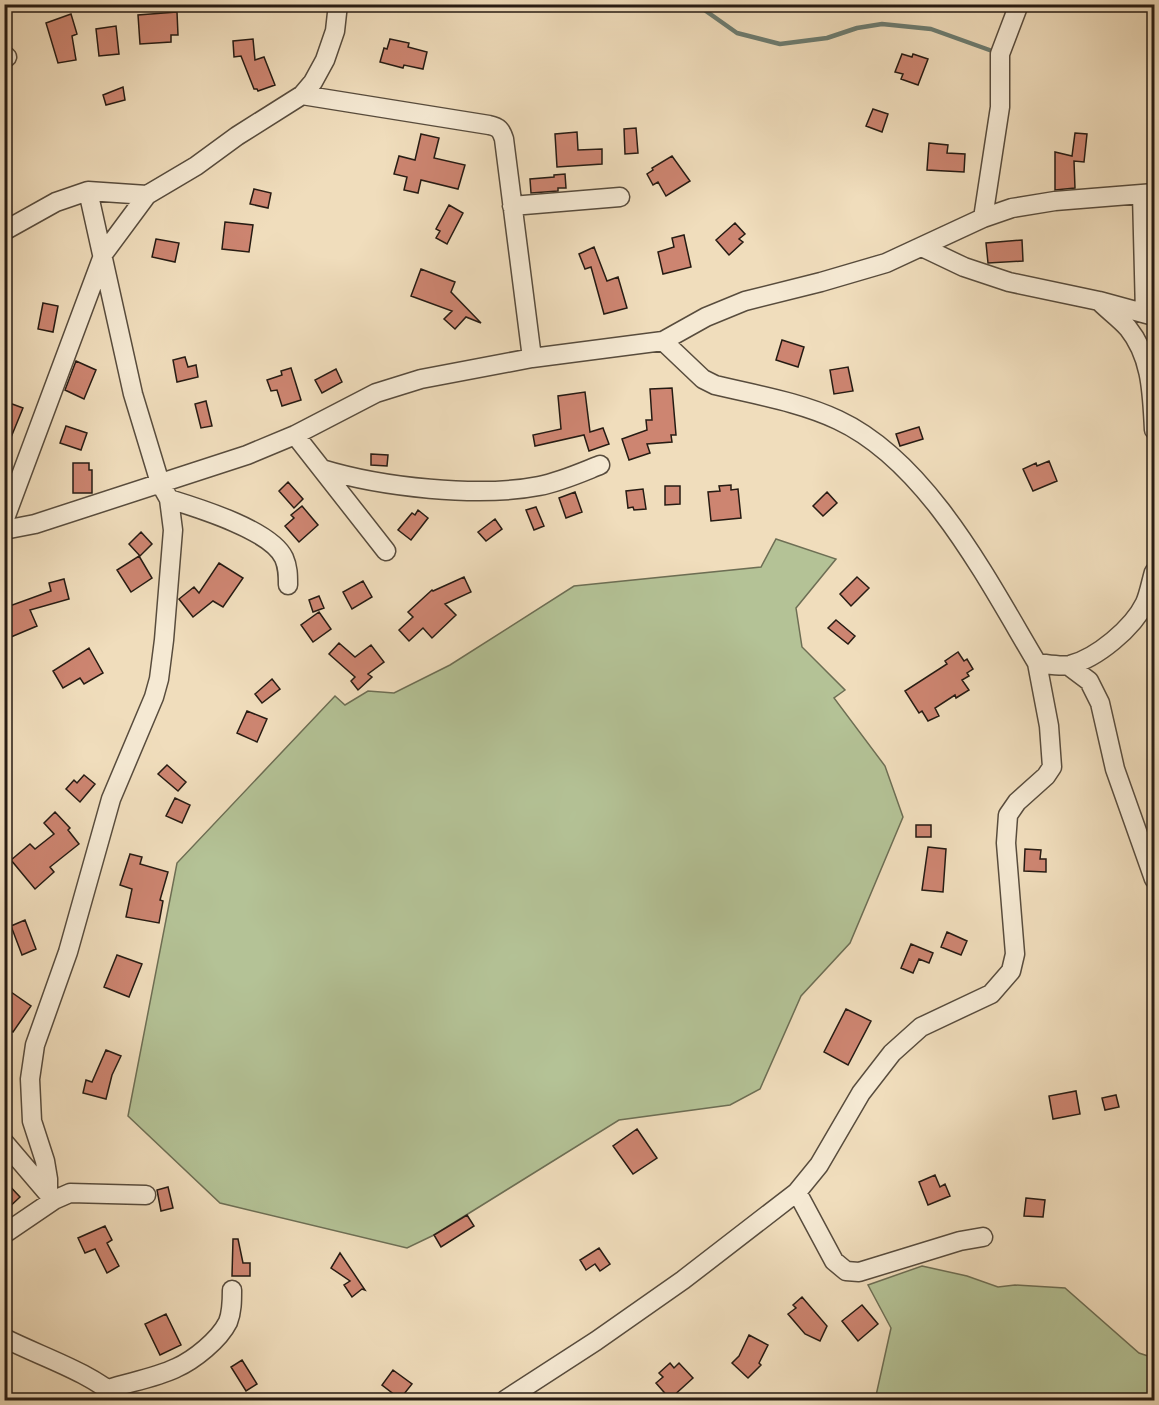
<svg xmlns="http://www.w3.org/2000/svg" width="1159" height="1405" viewBox="0 0 1159 1405" font-family="'Libre Caslon Text',serif">
<rect width="100%" height="100%" fill="#f0ddbc"/>
<filter id="stains"><feTurbulence type="fractalNoise" baseFrequency=".00333" numOctaves="4"/><feColorMatrix values="0 0 0 0 .2 0 0 0 0 .09 0 0 0 0 .02 0 0 0 .5 -.17"/></filter>
<radialGradient id="worn" r=".72"><stop offset=".6" stop-color="#630" stop-opacity="0"/><stop offset="1" stop-color="#630" stop-opacity=".3"/></radialGradient>
<!-- green -->
<path fill="#b4c296" stroke="#6d6e54" stroke-width="1.5" d="M776 539 836 559 796 608 802 647 845 690 834 698 885 766 903 817 850 943 801 996 760 1089 730 1105 619 1120 434 1235 407 1248 220 1203 128 1116 177 863 335 696 345 705 368 691 394 693 450 665 574 586 761 567Z
M922 1266 967 1276 998 1287 1015 1285 1065 1288 1139 1353 1154 1358V1400H875L891 1328 868 1285Z"/>
<g fill="none" stroke-linecap="round" stroke-linejoin="round">
<!-- stream -->
<path stroke="#6c7c71" stroke-width="4.5" d="M484 4 533 9 603 4
M696 4 737 33 780 44 827 38 857 28 882 24 931 29 995 52"/>
</g>
<!-- building -->
<path fill="#cd8571" stroke="#261b13" stroke-width="1.5" d="M177 12 178 35H171V42L140 44 138 15Z
M71 14 77 34 72 36 76 60 58 63 46 23Z
M116 26 119 54 99 56 96 29Z
M253 39 255 60 264 57 275 85 258 91 257 89H254L241 56 234 57 233 41Z
M390 39 409 43 408 47 427 52 423 69 404 65 403 68 380 62 384 48 387 49Z
M902 54 912 57 913 54 928 59 918 85 901 79 903 74 895 72Z
M123 87 125 100 106 105 103 95Z
M873 109 888 114 882 132 866 126Z
M636 128 638 153 625 154 624 129Z
M577 132 578 150 602 149V164L557 167 555 134Z
M1075 133 1087 134 1084 162 1074 161 1075 188 1055 190V152L1072 156Z
M421 134 439 138 434 158 465 165 458 189 421 180 418 193 404 190 407 177 394 174 399 156 415 160Z
M929 143 948 145 947 153 965 154 964 172 927 170Z
M672 156 690 181 666 196 658 182 653 185 647 174 653 170 652 168Z
M565 174 566 188H558V191L531 193 530 179 554 177V175Z
M254 189 271 193 268 208 250 204Z
M449 205 463 213 447 244 436 238 440 231 436 229Z
M225 222 253 225 249 252 222 249Z
M735 223 745 234 739 239 743 242 729 255 716 240Z
M684 235 691 267 663 274 658 252 674 247 672 238Z
M156 239 179 243 175 262 152 257Z
M1022 240 1023 261 988 263 986 243Z
M594 247 607 281 618 277 627 308 604 314 591 267 585 269 579 254Z
M421 269 455 282 451 292 481 323 466 317 455 329 444 319 452 311 411 296Z
M43 303 58 306 53 332 38 329Z
M782 340 804 347 798 367 776 360Z
M185 357 188 367 196 365 198 377 177 382 173 360Z
M76 361 96 370 84 399 65 390Z
M848 367 853 391 834 394 830 370Z
M291 368 301 400 282 406 277 390 271 391 267 380 282 375 281 371Z
M336 369 342 382 322 393 315 380Z
M672 388 676 435H671L672 442 647 444 650 453 629 460 622 439 647 430 646 420H652L650 389Z
M585 392 590 432 603 428 609 444 589 451 584 435 535 446 533 435 561 429 558 396Z
M4 401 23 408 5 452H4Z
M206 401 212 426 201 428 195 404Z
M66 426 87 433 81 450 60 443Z
M919 427 923 439 900 446 896 434Z
M371 454 388 455 387 466 371 465Z
M1049 461 1057 481 1033 491 1023 469 1036 463 1037 466Z
M73 463H89V470H92V493H73Z
M288 482 303 499 294 508 279 491Z
M731 485V490L738 489 741 518 711 521 708 492 720 491 719 486Z
M665 486H680V504L665 505Z
M643 489 646 509 634 510 633 507 628 508 626 491Z
M575 492 582 512 566 518 559 498Z
M827 492 837 503 823 516 813 506Z
M302 506 318 525 299 542 285 526 294 518 291 515Z
M536 507 544 526 534 530 526 510Z
M418 510 428 518 411 540 398 530 412 513 415 515Z
M495 519 502 529 486 541 478 532Z
M141 532 152 544 140 556 129 544Z
M139 556 152 578 131 592 117 570Z
M219 563 243 578 223 607 213 601 193 617 179 599 194 587 199 593Z
M464 577 471 592 445 604 456 615 432 638 423 628 409 641 399 630 413 617 408 612 432 590 433 591Z
M857 577 869 588 851 606 840 594Z
M64 579 69 599 30 610 37 626 11 637 4 620V608L51 591 49 583Z
M363 581 372 597 352 609 343 592Z
M319 596 324 608 313 612 309 600Z
M319 612 331 629 313 642 301 625Z
M836 620 855 636 848 644 828 628Z
M339 643 355 657 371 645 384 662 368 674 372 677 358 690 351 681 355 677 329 654Z
M89 648 103 673 84 684 80 678 63 688 53 671Z
M958 652 964 661 967 659 973 669 967 673 969 676 962 680 969 690 956 698 955 695 935 708 939 716 928 721 922 711 919 713 905 691 947 664 945 661Z
M272 679 280 689 262 703 255 694Z
M247 711 267 719 257 742 237 733Z
M167 765 186 782 178 791 158 774Z
M84 775 95 784 80 802 66 789 74 780 77 783Z
M175 798 190 805 182 823 166 816Z
M55 812 70 828 68 830 79 844 50 867 54 872 35 889 11 860 30 844 35 849 54 834 44 823Z
M916 825H931V837H916Z
M928 847 946 849 943 892 922 890Z
M1025 849 1041 850 1040 859H1046V872L1024 871Z
M130 854 142 857 140 864 168 872 160 900 163 901 159 923 126 917 132 889 120 885Z
M25 920 36 949 22 955 11 926Z
M947 932 967 941 961 955 941 947Z
M911 944 933 953 929 963 919 959 913 973 901 968Z
M117 955 142 964 129 997 104 987Z
M11 992 31 1006 13 1032 4 1027V1001Z
M846 1009 871 1021 848 1065 824 1052Z
M106 1050 121 1056 112 1075 106 1099 83 1093 86 1080 92 1082Z
M1076 1091 1080 1114 1053 1119 1049 1096Z
M1116 1095 1119 1107 1105 1110 1102 1098Z
M637 1129 657 1158 633 1174 613 1146Z
M935 1175 940 1187 945 1184 950 1196 928 1205 919 1182Z
M4 1180 20 1197 4 1212Z
M168 1187 173 1208 161 1211 157 1190Z
M1026 1198 1045 1200 1043 1217 1024 1216Z
M467 1215 474 1226 441 1247 434 1235Z
M105 1226 112 1240 107 1243 119 1266 107 1273 95 1249 85 1253 78 1238Z
M233 1239H238L243 1263H250V1276H232Z
M599 1248 610 1264 600 1271 595 1264 586 1270 580 1260Z
M340 1253 365 1290 362 1289 352 1297 344 1285 350 1281 331 1268Z
M802 1297 827 1326 820 1341 805 1334 788 1314 796 1308 793 1305Z
M862 1305 878 1324 858 1341 842 1321Z
M166 1314 181 1345 160 1355 145 1324Z
M749 1335 768 1345 759 1363 761 1365 748 1378 732 1363 739 1356Z
M242 1360 257 1384 246 1391 231 1367Z
M670 1363 674 1368 679 1363 693 1378 670 1399 656 1383 663 1377 659 1373Z
M393 1370 412 1384 400 1399 382 1385Z"/>
<g fill="none" stroke-linecap="round" stroke-linejoin="round">
<defs>
<path id="minor" d="M4 59 7 57
M302 95 489 125C499 127 501 130 504 139L532 358
M1142 194 1145 313
M512 206 620 197
M983 218 1000 107V54L1019 4
M4 231 56 202 88 191 147 195
M922 247 964 267 1009 282 1099 301 1154 316
M1100 302C1109 311 1120 319 1128 328 1152 358 1152 394 1154 430
M663 341 703 379 715 385C756 395 800 402 838 420 928 462 988 581 1037 663 1047 664 1061 667 1070 665 1097 658 1133 628 1145 603 1149 594 1151 582 1154 572
M295 435 386 551
M322 469C381 487 478 498 539 486 560 482 580 473 600 465
M169 499C198 508 271 530 284 558 288 567 288 575 288 585
M4 521 104 253 147 195 196 166 237 136 302 95 313 82 325 60 335 31 338 4
M4 530 35 524 247 455 295 435 376 393 421 379 532 358 663 341 706 317 745 301 821 282 886 263 983 218 1012 208 1055 201 1154 193
M1069 666 1089 681 1100 703 1115 769 1154 879
M4 1142 50 1196
M797 1192 834 1261 846 1271 859 1272 960 1241 983 1237
M48 1193V1179L45 1161 32 1121 30 1079 35 1045 68 952 111 799 154 697 159 679 164 640 173 530 169 499 160 483 133 394 88 191
M4 1234 54 1200 70 1193 146 1195
M4 1338C44 1358 88 1371 121 1400
M108 1389C130 1382 155 1378 176 1368 194 1360 219 1340 228 1322 232 1312 232 1301 232 1290
M505 1400 596 1341 683 1280 797 1192 819 1165 861 1093 892 1053 921 1027 991 994 1011 971 1015 954 1006 843 1008 815 1017 802 1046 776 1052 767 1049 726 1037 663"/>
</defs>
<!-- minor casing -->
<use href="#minor" stroke="#584c3d" stroke-width="21"/>
<!-- minor -->
<use href="#minor" stroke="#f5e9d3" stroke-width="18"/>
</g>
<!-- margin -->
<rect width="1159" height="1405" fill="none" stroke="#f0ddbc" stroke-width="24"/>
<rect x="6" y="6" width="1147" height="1393" fill="none" stroke="#261b13" stroke-width="3"/>
<rect x="12" y="12" width="1135" height="1381" fill="none" stroke="#261b13" stroke-width="1.5"/>
<rect width="100%" height="100%" filter="url(#stains)"/>
<rect width="100%" height="100%" fill="url(#worn)"/>
</svg>
